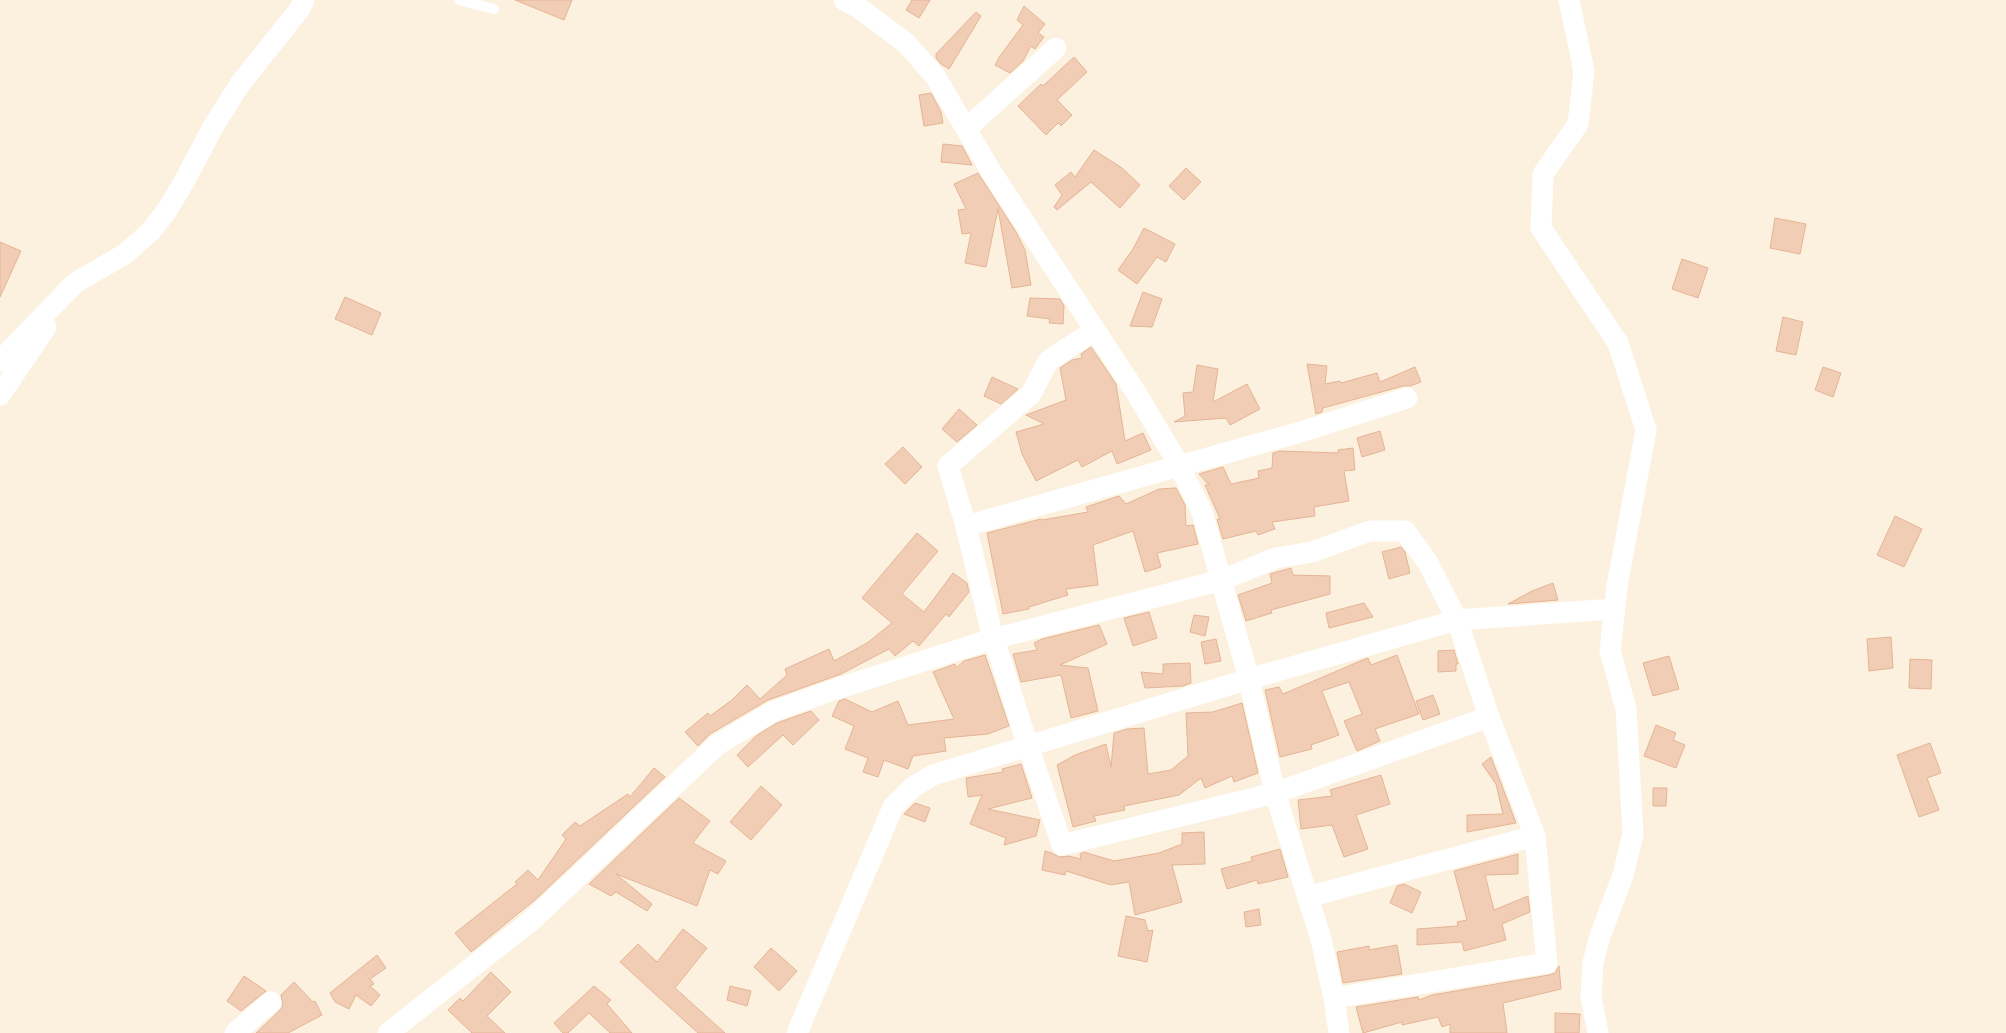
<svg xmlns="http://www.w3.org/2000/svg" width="2006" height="1033" viewBox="0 0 2006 1033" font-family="'Golos Text',sans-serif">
<rect width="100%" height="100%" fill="#fcf1de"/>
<!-- building -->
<path fill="#f2cdb5" stroke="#e5b495" d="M515 0H572L564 20Z
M912 0H930L919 18 906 10Z
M1024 6 1045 24 1038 33 1044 37 1035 49 1031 46 1023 61 1010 73 995 65 1000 56 1023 25 1017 20Z
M976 12 981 16 949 69 941 64 936 58V54Z
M1074 57 1087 72 1057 100 1072 115 1061 126 1058 123 1046 135 1018 106 1041 84 1043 86Z
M931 93 941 112 943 123 924 126 919 95Z
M943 144 962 146 972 165 941 162Z
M1094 150 1122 168 1140 185 1120 208 1091 182 1057 210 1054 207 1062 195 1055 185 1071 172 1075 177Z
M1186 168 1201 182 1184 200 1169 186Z
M978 173 1016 232 1025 250 1031 285 1012 288 998 209 986 267 965 263 971 233 962 234 958 210 966 209 954 184Z
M1775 218 1806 224 1800 254 1770 248Z
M1144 228 1175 244 1166 262 1157 257 1137 284 1118 270 1133 249Z
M0 242 21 251 0 297Z
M1682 259 1708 268 1698 298 1672 289Z
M1143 292 1162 299 1152 327 1130 326Z
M345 297 381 313 372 335 335 319Z
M1030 298 1060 299 1064 306 1063 324 1049 323 1050 319 1027 316Z
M1783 317 1803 322 1796 355 1776 351Z
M1091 347 1116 384 1125 441 1143 433 1151 450 1117 464 1112 451 1082 467 1078 460 1036 481 1022 454 1016 432 1044 424 1026 415 1066 400 1060 368 1072 360 1082 358 1081 354Z
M1307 364 1327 366 1325 384 1340 381 1341 383 1377 373 1380 382 1415 367 1421 382 1410 386H1403L1323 408 1322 412 1316 414Z
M1197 365 1218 369 1213 402 1247 384 1260 409 1230 425 1226 418 1174 422 1185 416 1183 393 1193 392Z
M1823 367 1841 373 1833 397 1815 390Z
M992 377 1018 389 1001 404 984 396Z
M959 409 977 425 957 442 942 429Z
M1380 431 1385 450 1362 457 1357 438Z
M903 447 922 467 905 484 885 464Z
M1353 448 1355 470 1344 471 1349 501 1314 507 1315 516 1272 522 1275 529 1258 535 1256 531 1223 539 1217 519H1220L1205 485H1209L1199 474 1223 467 1231 484 1259 478 1258 471 1272 468 1273 453 1280 451 1338 453V450Z
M1176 488 1185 505 1186 526 1193 525 1198 544 1157 553 1161 567 1145 572 1133 531 1093 545 1098 585 1066 589 1068 595 1029 607V609L1003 614 987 533 1041 519 1042 520 1088 512 1086 507 1119 496 1126 504 1159 489Z
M1895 516 1922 529 1904 567 1877 555Z
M917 533 938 551 902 594 924 612 953 573 967 583 969 592 949 617 946 614 919 646 913 641 895 656 889 649 841 674 768 700 710 734 698 746 685 732 708 713 710 716 732 700 747 685 760 699 787 675 785 669 829 649 834 661 867 643 892 623 862 598Z
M1401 547 1405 552 1410 573 1389 579 1382 552Z
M1291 568 1293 575 1330 576V594L1271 610 1272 613 1246 621 1238 595 1272 583 1270 574Z
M1553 583 1558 600 1508 604 1532 591Z
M1364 603 1373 617 1329 628 1326 613Z
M1149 612 1157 638 1133 646 1124 618Z
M1194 615 1209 617 1205 636 1190 632Z
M1099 625 1107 644 1060 665 1088 668 1098 711 1071 718 1061 675 1021 682 1013 654 1037 650 1034 643 1042 639Z
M1891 637 1893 668 1869 671 1867 639Z
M1216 639 1221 661 1205 664 1201 642Z
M1454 650 1458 664H1456V671L1438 672V651Z
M985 655 1009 726 988 734 944 738 946 751 913 756 908 769 884 760 878 777 863 772 868 758 845 749 854 726 832 716 839 701 845 699 872 712 898 701 908 725 954 719 933 672 955 664 956 668 964 661Z
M1397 655 1419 714 1375 729 1380 741 1357 751 1344 721 1362 714 1349 682 1322 691 1339 735 1311 745 1312 749 1280 757 1265 690 1279 687 1283 694 1365 659 1368 658 1371 665Z
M1669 656 1679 689 1653 696 1643 663Z
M1910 659 1932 660 1931 689 1909 688Z
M1190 663 1191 683 1183 686 1145 688 1141 672 1163 674V664Z
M1433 695 1440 714 1423 720 1416 701Z
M1242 703 1258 773 1234 782 1232 776 1205 788 1201 778 1179 795 1124 806 1125 810 1094 816 1096 821 1073 827 1057 765 1075 755 1106 744 1111 767 1114 733 1127 729 1144 728 1148 774 1171 770 1188 756 1186 713 1213 712Z
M811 711 819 720 793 745 783 735 748 767 737 755 756 736 777 723Z
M1656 725 1676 733 1673 740 1685 745 1676 768 1644 756Z
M1930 743 1941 773 1927 778 1939 810 1919 817 1897 755Z
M1491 757 1516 823 1467 832V815L1503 814 1496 784 1482 764Z
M1021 764 1032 798 988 809 1040 820 1036 836 1004 845 1006 838 970 824 982 795 968 797 966 778 1003 772 1002 769Z
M654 768 665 777 536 899 471 952 455 933 517 884 515 882 528 870 538 880 566 839 562 835 575 822 580 826 628 794 630 797Z
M1381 775 1390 804 1356 815 1368 849 1344 857 1332 825 1301 829 1298 800 1332 796 1330 790Z
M761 786 782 805 751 840 730 822Z
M1653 788H1667L1666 806H1653Z
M679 798 710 821 693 843 726 861 718 874 710 870 697 906 616 874 652 904 647 911 616 892 611 896 589 884Z
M915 803 930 808 925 822 904 814Z
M1204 832 1205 864 1172 865 1182 902 1135 915 1129 882 1111 885 1066 871 1065 875 1042 870 1045 851 1052 853 1059 857 1069 856 1081 859 1080 854 1084 852 1114 861 1159 853 1182 844V833Z
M1280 849 1288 877 1258 884 1257 880 1227 889 1221 869 1252 861 1251 857Z
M1518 854V874L1485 875 1494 910 1528 896V898L1530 912 1502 924 1506 940 1464 951 1462 942 1417 945V929L1458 926 1457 922 1467 920 1454 871Z
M1404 884 1421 892 1412 913 1390 903 1397 886Z
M1259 909 1261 925 1246 927 1244 912Z
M1126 916 1145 920 1148 931 1153 930 1147 962 1118 956Z
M683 929 707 948 675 988 725 1033H698L620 962 638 944 657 962Z
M1397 945 1402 974 1343 983 1337 952 1369 946V950Z
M771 948 797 971 779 991 754 967Z
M377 955 386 968 370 979 374 984 370 986 380 995 371 1006 356 995 349 1009 335 1002 330 993Z
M1559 966 1561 989 1503 1003 1507 1033H1450V1024L1442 1027 1438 1017 1402 1025V1022L1363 1033 1356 1007 1418 997 1419 1000 1432 995 1549 975 1555 973Z
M491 972 511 992 487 1016 505 1033H472L448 1010 460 998 463 1001Z
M244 976 266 991 241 1011 227 1001Z
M294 982 313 1002 315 1001 322 1015 288 1033H256L279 1011 283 1006 281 995Z
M594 986 611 1000 607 1004 632 1033H610L589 1013 568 1033H563L554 1023Z
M730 986 751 991 747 1006 727 1000Z
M1555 1013 1580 1014 1579 1033H1555Z"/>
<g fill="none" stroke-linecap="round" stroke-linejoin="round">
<!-- lane -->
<path stroke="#fff" stroke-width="10" d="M459 0 494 9"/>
<!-- street -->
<path stroke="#fff" stroke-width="21" d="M844 0 859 8 906 43 935 76 992 173 1135 391 1179 465 1202 512 1249 679 1275 793 1321 939 1334 998 1339 1033
M1569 0 1584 71 1578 124 1543 174 1541 228 1618 343 1646 430 1617 586 1610 651 1626 709 1633 834 1623 875 1599 939 1593 963 1591 997 1598 1033
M966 129 1056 48
M1095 330 1048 361 1031 394 948 466 966 526 991 630 1028 746 1062 845 1275 793 1489 717
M0 361 75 283 125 254 151 231 168 209 185 180 213 127 240 84 299 10 304 0
M0 395 46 327
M966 526 1304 431 1407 398
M1307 897 1535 836
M235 1033 271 1002
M388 1033 531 921 717 745 772 712 830 691 989 640 1222 580 1276 558 1312 552 1370 531H1405L1428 563 1457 620 1489 717 1535 836 1547 963 1334 998
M797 1033 893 807 913 787 933 775 1249 679 1457 620 1614 609"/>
</g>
</svg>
